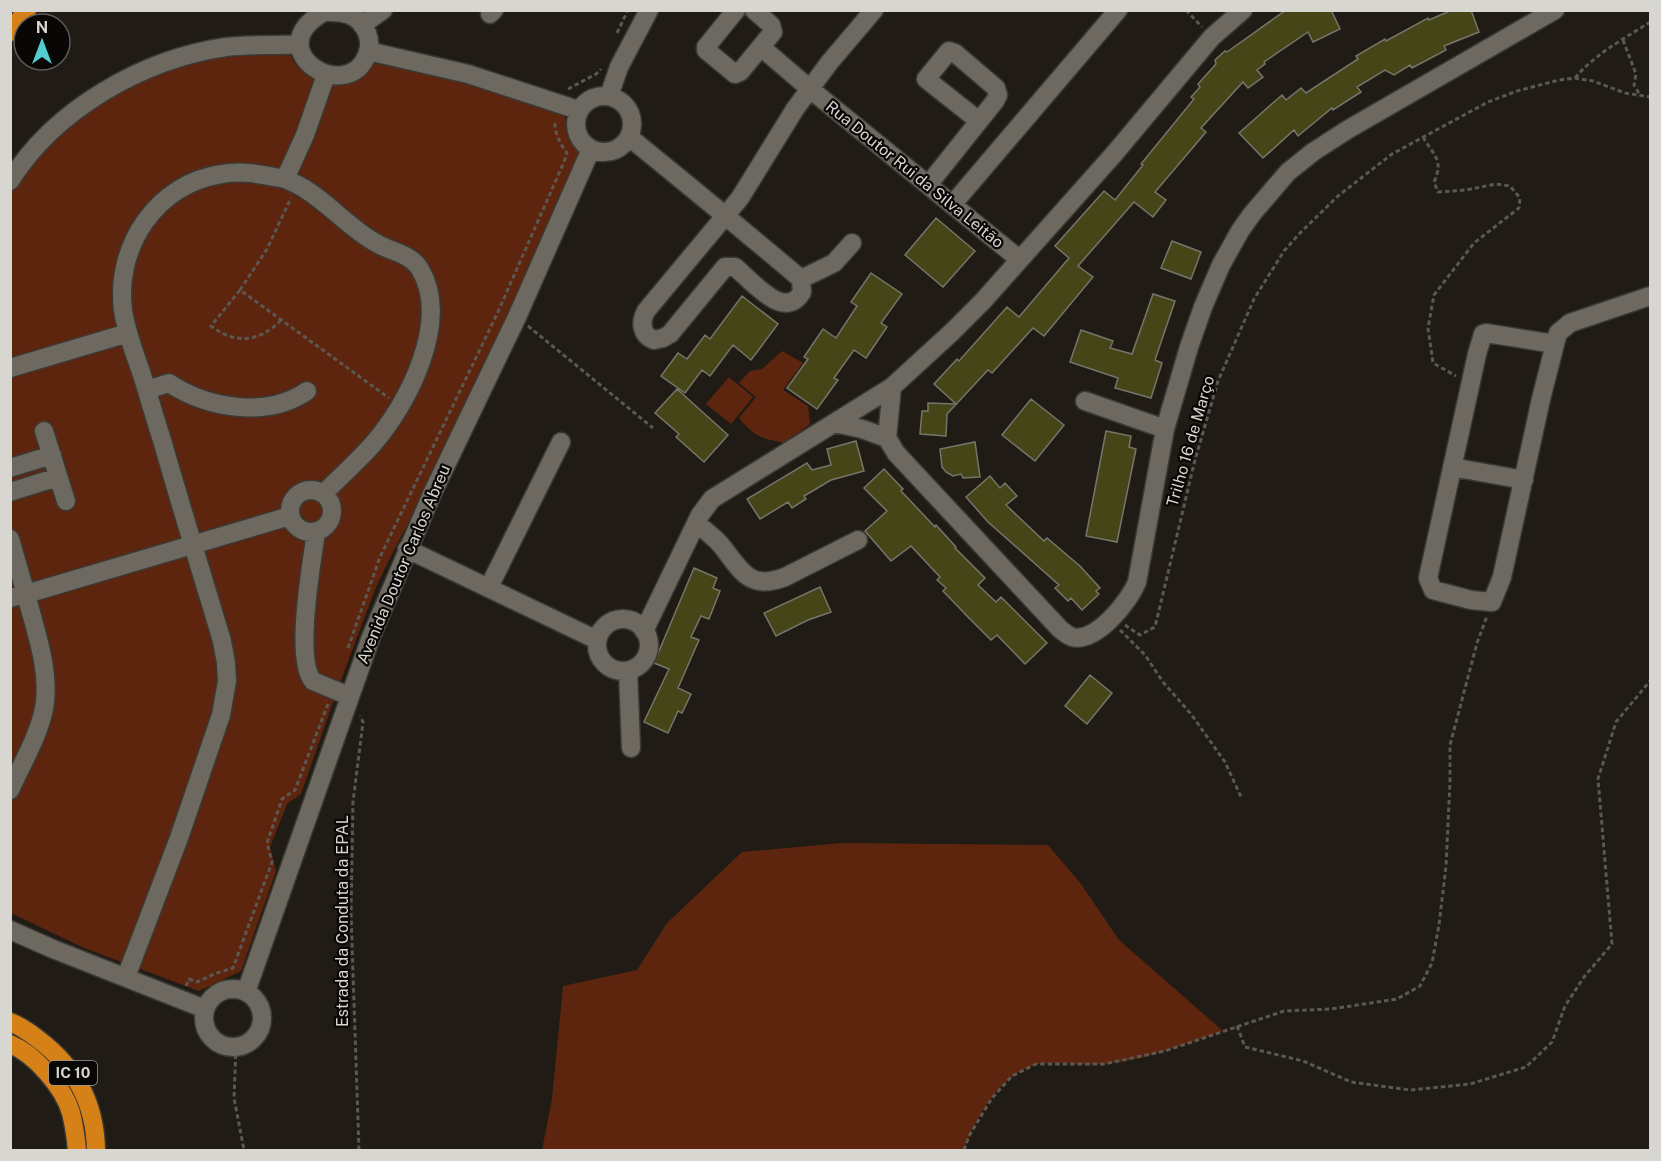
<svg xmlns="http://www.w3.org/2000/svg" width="1661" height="1161" viewBox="0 0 1661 1161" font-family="'Public Sans',sans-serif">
<rect width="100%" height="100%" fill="#201c15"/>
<!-- green -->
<path fill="#5e250e" d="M288 48C290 54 292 60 296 65 306 76 333 89 348 82 356 78 363 69 370 63L461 79 562 113 579 143V158L462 420 394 550 376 587 338 688 301 794 287 804 270 847 276 871 241 971 199 991 84 948 11 913 10 195 22 174 39 151 115 89 199 57Z
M782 351 803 363 783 390 808 406 810 424 784 443C760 438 755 437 739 418L756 397 739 383 750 371 762 369Z
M729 377 753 397 731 424 706 404Z
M842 843 1048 845 1081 884 1119 940 1223 1031C1186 1044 1142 1061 1103 1064 1086 1066 1050 1060 1035 1065 1000 1075 975 1118 964 1150H542L552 1099 563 986 637 970 667 923 742 852Z"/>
<!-- building -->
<path fill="#464518" stroke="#75766b" stroke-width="1.5" d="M1286 10H1331L1340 29 1313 42 1308 32 1264 62 1265 64 1257 70 1263 77 1248 88 1243 82 1201 128 1206 132 1155 192 1166 200 1153 217 1134 202 1078 266 1093 277 1044 336 1033 328 992 373 988 370 947 414 946 436 920 434 922 411H928V403L956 404 934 384 957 359 959 361 1007 307 1019 317 1069 258 1055 246 1104 191 1115 200 1143 165 1141 164 1194 99 1191 97 1200 87 1198 84 1216 64 1215 60 1225 51 1227 52Z
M1452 10H1471L1479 32 1444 46 1446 50 1412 68 1410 65 1394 75 1385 70 1357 87 1361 92 1333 110 1332 108 1298 136 1294 130 1263 158 1239 133 1282 95 1286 100 1301 88 1306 93 1358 59 1356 56 1385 39 1386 41 1428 18 1429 20Z
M936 218 975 251 943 287 905 255Z
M1172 241 1201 252 1191 279 1161 268Z
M871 273 902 294 881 323 887 327 866 358 854 350 834 378 838 380 817 409 787 388 808 359 804 357 823 329 836 338 857 306 851 302Z
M1153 294 1175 301 1155 360 1162 363 1151 398 1115 388 1118 378 1070 362 1081 330 1113 341 1110 348 1132 354Z
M742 296 778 324 751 360 733 345 710 376 702 370 685 393 661 376 678 353 687 359 705 335 710 339Z
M677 389 728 435 704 462 676 437 679 434 655 413Z
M1031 399 1064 425 1035 461 1002 435Z
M1106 431 1131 436 1129 447 1136 449 1117 542 1086 536Z
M856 441 864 471 831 480 804 496 806 499 792 508 788 502 760 519 747 499 807 463 812 470 831 465 827 449Z
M975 442 980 477 963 478 961 474 953 476 946 472 942 467 940 449Z
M884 469 903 489 901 491 935 527 936 525 956 547 955 548 985 578 978 585 996 602 1001 597 1047 643 1025 664 997 635 991 640 967 616 943 591 946 588 937 580 940 577 911 546 891 561 865 531 887 511 864 488Z
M990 476 1000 488 1005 483 1017 496 1006 505 1044 541 1047 538 1080 566 1100 588 1096 591 1099 594 1082 610 1071 598 1068 601 1055 588 1059 585 988 522 966 497Z
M694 568 717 578 713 588 720 591 709 619 701 616 691 637 699 640 678 688 691 694 682 713 678 711 668 733 644 722 669 669 654 663Z
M820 587 831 612 808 620 776 636 764 613Z
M1090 675 1112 693 1087 724 1065 706Z"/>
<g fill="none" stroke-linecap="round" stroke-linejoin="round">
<defs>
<path id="minor" d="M736 10 706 47V50L735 74 740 72 773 32 771 25 754 10
M324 12C334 12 343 11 352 16 366 23 373 41 367 55 347 106 257 50 324 12Z
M490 14 494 10
M362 25 383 10
M761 47 810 89 1019 259
M368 51 468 74 578 110
M576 124a28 28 0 1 1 56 0a28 28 0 1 1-56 0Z
M609 96 619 67 649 10
M629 137C687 184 744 231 801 279L802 292C785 322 752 281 735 267H725L670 334 663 338 654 340C641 335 640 322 646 311L740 198 795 109 829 63 874 10
M10 181C55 109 143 59 226 47 251 44 275 46 299 44
M928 185 995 101 998 95 996 88 955 53 949 51 926 79 979 121
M952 205 1118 10
M801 279 834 263 852 243
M1555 344 1541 399 1502 577 1492 602 1471 600 1433 590 1428 578 1477 354 1483 334 1486 333 1555 344 1558 333 1570 323 1650 296
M10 368 128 333
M892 387 887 438 896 453 1060 629C1064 632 1067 635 1072 637 1096 643 1129 602 1137 582L1165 429 1189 347 1203 307 1221 265 1240 231 1252 214 1288 172 1313 152 1347 130 1555 10
M147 390 169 383C207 408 266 419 307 391
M1085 401 1165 429
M835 423 862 429 887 438
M44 431 66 501
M1452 467 1524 480
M10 468 52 455
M290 511a21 21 0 1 1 42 0a21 21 0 1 1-42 0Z
M10 492 58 477
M325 492C341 476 358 461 373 444 408 404 451 321 420 269 411 254 392 252 378 244 351 230 331 205 305 189 299 185 292 182 285 179L305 135 326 75
M696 523C705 530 714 537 721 545 741 570 749 591 785 577L858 540
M316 532C312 562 294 659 313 681L349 696
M10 539 26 594 290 516
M407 549 597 640
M489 587 561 442
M10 598 26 594C35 630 51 671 44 709 38 737 22 764 10 790
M597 645a26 26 0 1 1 52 0a26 26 0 1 1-52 0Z
M644 631 700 515 712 499 892 387 952 332 983 301 1114 154 1212 37 1243 10
M628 671 631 748
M10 930 53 949 205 1009
M126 977 179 838 221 715 227 681 226 663 222 641C202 574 181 507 162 440 155 419 149 397 142 375 135 354 126 332 123 310 115 246 157 183 222 174 243 170 264 175 285 179
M204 1018a29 29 0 1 1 58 0a29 29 0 1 1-58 0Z
M246 992 371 637 432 494 517 317 591 149"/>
<path id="highway" d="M10 32 27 10
M10 1022C21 1026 29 1032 38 1039 76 1068 95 1103 96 1150
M10 1044C35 1054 64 1088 71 1113 74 1125 76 1139 77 1150"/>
</defs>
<!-- minor casing -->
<use href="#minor" stroke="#3b3934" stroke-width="21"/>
<!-- highway casing -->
<use href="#highway" stroke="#3b3934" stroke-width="21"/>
<!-- path -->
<path stroke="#5b5751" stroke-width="3" stroke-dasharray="4.5 3" stroke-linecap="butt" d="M1186 10 1202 27
M617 33 628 10
M1623 40 1636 74 1634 85 1640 95
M1575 78C1596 53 1624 39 1650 22
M568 89 596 74 601 69
M1423 137C1434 156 1444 160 1434 182L1438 192 1466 190 1496 184 1510 186 1520 198 1519 208 1474 243 1434 295 1428 328 1433 363 1456 376
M240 290 267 249 291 198
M281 320C260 342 236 345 211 326L240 290 389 398
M528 326 653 428
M1125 625 1140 635 1155 627 1195 460 1218 381 1254 299 1284 251 1300 233 1338 196 1392 154 1488 102 1517 91 1559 80 1575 78 1593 81 1625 93 1650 97
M1120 630 1145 655 1163 682 1191 714 1225 762 1242 799
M348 648 380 557 497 314 564 162 567 153C560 144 554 132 555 120
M186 986 189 979 197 982 214 974 233 968 272 862 267 843 282 799 295 790 328 704
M1237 1026 1245 1047 1303 1061 1351 1082 1410 1090 1470 1084 1526 1067 1552 1042 1565 1006 1584 977 1612 944 1598 779 1616 722 1650 681
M236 1047 234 1098 244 1150
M359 1150 351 913 353 802 363 722 360 716
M964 1150 969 1136 992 1098 1012 1076 1036 1064H1104L1165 1051 1284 1011 1331 1009 1397 999 1420 986 1432 963 1439 925 1446 866 1450 782V745L1477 643 1487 616"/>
<!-- minor -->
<use href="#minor" stroke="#6d6960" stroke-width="18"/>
<!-- highway -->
<use href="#highway" stroke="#d68018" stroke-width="18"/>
</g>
<g text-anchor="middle" stroke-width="4.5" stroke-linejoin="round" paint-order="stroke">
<!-- shield labels -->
<rect fill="#080705" stroke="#9a9894" stroke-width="1.5" x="49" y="1061" width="48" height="24" rx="4.5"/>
<g font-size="15" font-weight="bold" fill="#d8d6d1">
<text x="73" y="1078">IC 10</text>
</g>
<!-- street labels -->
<g font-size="16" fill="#d8d6d1" stroke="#080705">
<text transform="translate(915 174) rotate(39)" y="6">Rua Doutor Rui da Silva Leitão</text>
<text transform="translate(1190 441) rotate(-74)" y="6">Trilho 16 de Março</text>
<text transform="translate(403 564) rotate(-67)" y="6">Avenida Doutor Carlos Abreu</text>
<text transform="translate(342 921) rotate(-90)" y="6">Estrada da Conduta da EPAL</text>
</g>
</g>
<!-- border -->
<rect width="1661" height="1161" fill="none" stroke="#d8d6d1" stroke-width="24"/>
<!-- north arrow -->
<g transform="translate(42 42)"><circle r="28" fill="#080705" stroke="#5b5a57" stroke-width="1.5"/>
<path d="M0-4.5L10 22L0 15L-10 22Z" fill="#52ccd0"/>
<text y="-9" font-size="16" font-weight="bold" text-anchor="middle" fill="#d8d6d1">N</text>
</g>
</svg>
